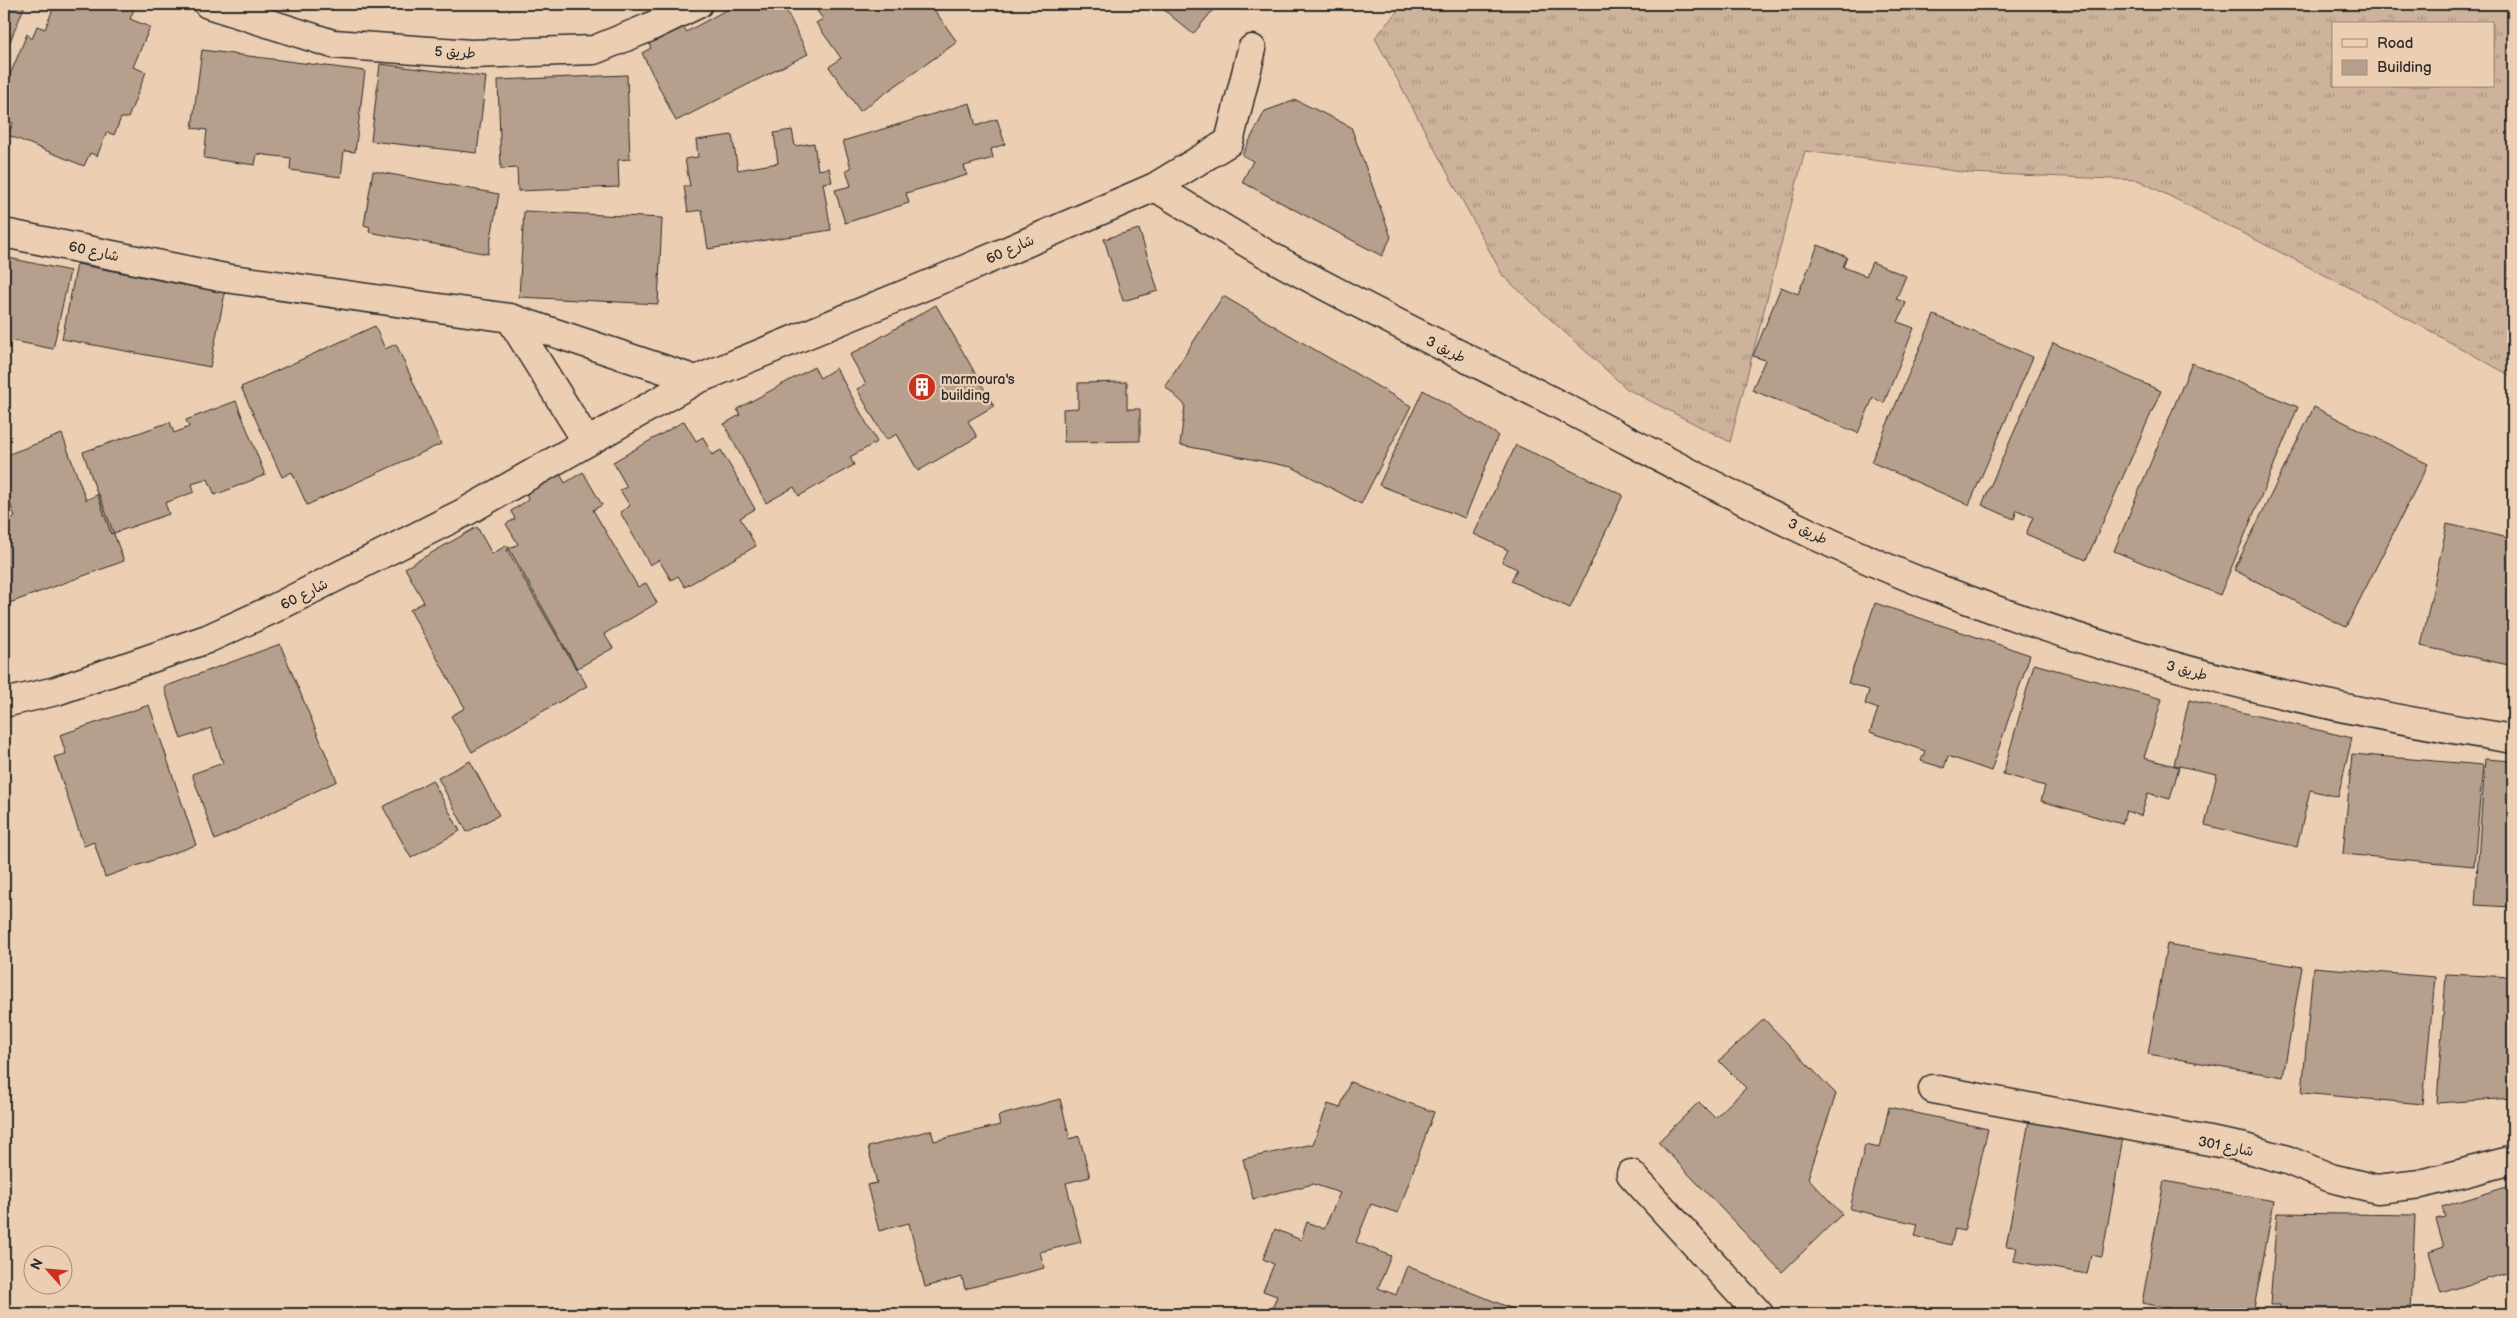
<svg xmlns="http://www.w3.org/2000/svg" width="2517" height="1318" viewBox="0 0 2517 1318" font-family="'Balsamiq Sans','Playpen Sans Arabic',sans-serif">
<defs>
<pattern id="grass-tufts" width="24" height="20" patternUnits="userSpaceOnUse" patternTransform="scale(1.25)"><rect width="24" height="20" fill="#cdb39c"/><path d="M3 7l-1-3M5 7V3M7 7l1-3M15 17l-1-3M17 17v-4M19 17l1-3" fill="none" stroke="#a7927f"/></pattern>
</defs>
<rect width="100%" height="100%" fill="#ecceb2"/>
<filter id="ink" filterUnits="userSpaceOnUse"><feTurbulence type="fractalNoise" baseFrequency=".02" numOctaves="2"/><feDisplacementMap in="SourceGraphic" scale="10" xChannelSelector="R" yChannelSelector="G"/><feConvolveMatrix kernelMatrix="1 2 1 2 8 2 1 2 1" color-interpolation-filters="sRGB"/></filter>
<g filter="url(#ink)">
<!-- grass -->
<path fill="url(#grass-tufts)" stroke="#7c6f64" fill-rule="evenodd" d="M1403 4H2513V377L2368 297 2138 180 1970 173 1805 151 1730 442 1627 389 1503 276 1375 38ZM2333 24H2493V86H2333Z"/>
<!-- building -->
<path fill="#b6a08d" stroke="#2b2b2b" d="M4 4 25 5 4 56Z
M55 4H136L130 19 150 27 133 67 146 72 128 118H121L114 135 107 132 97 156 90 153 84 166 8 135 13 123 5 120 10 108 4 106V89L27 34 32 39 37 26 45 29Z
M737 4H783L808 54 676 121 642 53 651 48 647 39 681 21 686 32Z
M812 4H930L957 42 860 111 829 67 841 58 816 23 823 19Z
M1157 4H1218L1193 34Z
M202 50 365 71 355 152 344 151 341 177 290 170 291 158 257 154 255 165 204 158 207 130 192 128Z
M380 64 486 77 477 153 371 141Z
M627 75 630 159 618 160 619 187 518 191 517 168 501 169 498 80Z
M1296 100 1351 127 1391 237 1382 256 1242 182 1253 161 1242 155 1265 111Z
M970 103 976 126 997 119 1005 144 991 149 993 158 964 166 967 175 906 193 909 203 845 223 835 190 851 186 846 170 851 168 843 141Z
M792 130 795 146 814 143 818 170 829 168 832 182 823 183 831 230 708 249 702 210 688 212 684 186H690L685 159 698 157 696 140 732 135 738 170 778 163 774 133Z
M373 171 499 194 488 254 369 232 370 227 364 225Z
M524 211 662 218 658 304 519 297Z
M1139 229 1158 291 1123 301 1104 239Z
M1818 245 1847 257 1843 267 1866 276 1872 262 1906 276 1896 299 1906 303 1898 322 1914 328 1884 403 1873 398 1858 433 1752 390 1765 360 1753 356 1781 287 1798 294Z
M4 257 70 271 53 349 4 339Z
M77 264 225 293 210 367 62 339Z
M1223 296 1411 406 1361 504 1292 467 1180 445 1185 405 1165 386Z
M936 305 994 406 968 421 977 437 918 471 897 434 886 440 857 389 866 384 850 355Z
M1934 315 2033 357 1969 505 1871 462Z
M375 326 385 349 396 344 441 444 307 505 292 472 282 477 241 387Z
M2053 343 2161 391 2086 560 2026 534 2033 517 2017 510 2014 519 1982 505Z
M2192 363 2298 407 2220 595 2114 551Z
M814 367 820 378 836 368 877 442 850 457 854 465 799 496 794 487 766 503 724 424 740 415 737 409Z
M1127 382V409H1140V441L1064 442 1063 409 1078 408V383Z
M1423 390 1498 435 1465 518 1379 485Z
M236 401 265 475 215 495 208 479 192 484 194 492 165 503 169 514 111 534 83 452 170 422 174 433 189 427 186 420Z
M2314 407 2428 464 2346 627 2234 570Z
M684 421 696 441 703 437 712 455 721 450 755 509 740 518 756 546 685 587 678 576 671 580 659 560 650 565 620 512 630 506 620 490 627 487 613 462Z
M62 434 86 500 99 494 124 561 4 605V521L15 517 4 487V456Z
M1516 445 1623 495 1570 608 1511 581 1517 569 1502 562 1508 550 1474 534Z
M559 472 565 483 583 472 602 505 593 510 638 587 646 583 657 603 604 634 613 648 576 669 507 550 518 544 506 524 515 519 511 511 528 500 526 492Z
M2447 524 2513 539V666L2421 646Z
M477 527 492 554 507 545 587 686 472 752 451 716 465 708 410 610 424 602 405 568Z
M1875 603 2030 655 1991 771 1948 756 1944 768 1921 761 1925 751 1870 732 1878 709 1865 704 1869 690 1848 683Z
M280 644 337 781 215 840 192 774 223 763 211 728 181 739 164 687Z
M2034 664 2162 699 2144 758 2179 767 2170 799 2148 793 2141 816 2126 811 2122 824 2041 801 2045 786 2003 774Z
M2189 700 2352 738 2338 797 2310 790 2297 847 2205 825 2217 774 2174 765Z
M149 705 196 845 105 877 94 842 84 846 54 757 66 754 60 735Z
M2352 754 2483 765 2474 866 2343 854Z
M2485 759 2513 761V878L2510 907 2475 905Z
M470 761 499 815 467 832 438 778Z
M432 780 460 831 411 858 383 807Z
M2167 944 2302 967 2283 1077 2148 1054Z
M2313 967 2435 977 2423 1104 2302 1093Z
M2446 974 2513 977V1098L2437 1103Z
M1764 1019 1836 1094 1808 1178 1842 1214 1782 1272 1658 1142 1699 1102 1715 1118 1746 1088 1719 1061Z
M1350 1082 1434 1112 1398 1213 1371 1204 1356 1242 1391 1256 1378 1288 1396 1295 1407 1266 1513 1309 1511 1314H1270L1277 1296 1263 1291 1274 1264 1263 1259 1275 1229 1301 1240 1307 1222 1324 1229 1340 1193 1313 1184 1253 1199 1243 1159 1313 1144 1328 1104 1340 1108Z
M1060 1099 1070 1139 1079 1136 1090 1177 1066 1183 1081 1242 1040 1252 1044 1268 965 1289 962 1277 925 1287 909 1223 879 1231 867 1185 877 1183 868 1147 931 1130 934 1141 1000 1125 998 1116Z
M1889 1107 1988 1129 1964 1231 1955 1229 1951 1245 1915 1236 1918 1224 1850 1209 1865 1145 1880 1148Z
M2029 1121 2123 1137 2102 1257 2091 1255 2087 1274 2014 1261 2017 1247 2006 1246Z
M2164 1181 2274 1201 2253 1314H2202L2142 1303Z
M2513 1185V1271L2441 1293 2429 1252 2444 1247 2436 1219 2445 1217 2442 1207Z
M2277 1213 2415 1215 2411 1314H2279L2280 1305H2270Z"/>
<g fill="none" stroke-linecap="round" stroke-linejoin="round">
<defs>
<path id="minor" d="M208 4 333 44 471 54 594 50 648 28 698 4
M1155 187C1193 210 1231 234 1270 256 1358 305 1449 349 1540 395 1674 463 1806 539 1947 592 2129 661 2321 709 2513 739
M4 233 225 278 510 318 696 380
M510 318 587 442
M4 703 56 691 207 639 271 610 467 511 696 380 954 274 1155 187 1229 142 1252 49
M1933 1089 2241 1147 2287 1160 2331 1178 2377 1189 2421 1184 2513 1160
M1631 1174 1759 1314"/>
</defs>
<!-- minor casing -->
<use href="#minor" stroke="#2b2b2b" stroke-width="31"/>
<!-- minor -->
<use href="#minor" stroke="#ecceb2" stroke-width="28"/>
</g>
</g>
<!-- icons -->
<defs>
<symbol id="building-disc" viewBox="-11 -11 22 22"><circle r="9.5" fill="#c8321e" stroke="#ecceb2"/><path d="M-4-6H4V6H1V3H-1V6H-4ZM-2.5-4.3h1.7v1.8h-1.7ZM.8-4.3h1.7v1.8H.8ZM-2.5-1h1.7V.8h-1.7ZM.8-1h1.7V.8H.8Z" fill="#fff"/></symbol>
</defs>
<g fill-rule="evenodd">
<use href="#building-disc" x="906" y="371" width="32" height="32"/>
</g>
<g text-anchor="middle" stroke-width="4.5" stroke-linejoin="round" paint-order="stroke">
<!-- street labels -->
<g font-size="14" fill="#2b2b2b" stroke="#ecceb2">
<text transform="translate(455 52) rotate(3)" y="5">طريق 5</text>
<text transform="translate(1010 249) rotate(-24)" y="5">شارع 60</text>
<text transform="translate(94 251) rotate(12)" y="5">شارع 60</text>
<text transform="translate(1446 349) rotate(27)" y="5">طريق 3</text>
<text transform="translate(1808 531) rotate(26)" y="5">طريق 3</text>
<text transform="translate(304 594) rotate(-27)" y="5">شارع 60</text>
<text transform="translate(2187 670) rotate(15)" y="5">طريق 3</text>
<text transform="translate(2226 1146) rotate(11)" y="5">شارع 301</text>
</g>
<!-- poi labels -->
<g font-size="14" fill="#2b2b2b" stroke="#ecceb2" text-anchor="start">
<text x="941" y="384">marmoura's<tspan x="941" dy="16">building</tspan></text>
</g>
</g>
<!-- margin -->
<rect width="2517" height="1318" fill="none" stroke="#ecceb2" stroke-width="20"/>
<rect x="10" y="10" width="2497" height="1298" fill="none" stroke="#2b2b2b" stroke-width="2" filter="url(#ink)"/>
<!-- legend -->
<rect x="2332" y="22" width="162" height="65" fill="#ecceb2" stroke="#9f8d7c"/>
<rect x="2342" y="39" width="25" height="8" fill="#ecceb2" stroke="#9f8d7c"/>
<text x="2377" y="48" font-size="15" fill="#2b2b2b">Road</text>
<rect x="2342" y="60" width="25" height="15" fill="#b6a08d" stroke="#9f8d7c"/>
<text x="2377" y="72" font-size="15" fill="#2b2b2b">Building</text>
<!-- north arrow -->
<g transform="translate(48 1270) rotate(297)"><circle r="24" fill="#ecceb2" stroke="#9f8d7c"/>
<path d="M0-4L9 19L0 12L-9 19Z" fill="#c8321e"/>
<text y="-8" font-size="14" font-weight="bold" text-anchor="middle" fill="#2b2b2b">N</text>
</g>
</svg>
